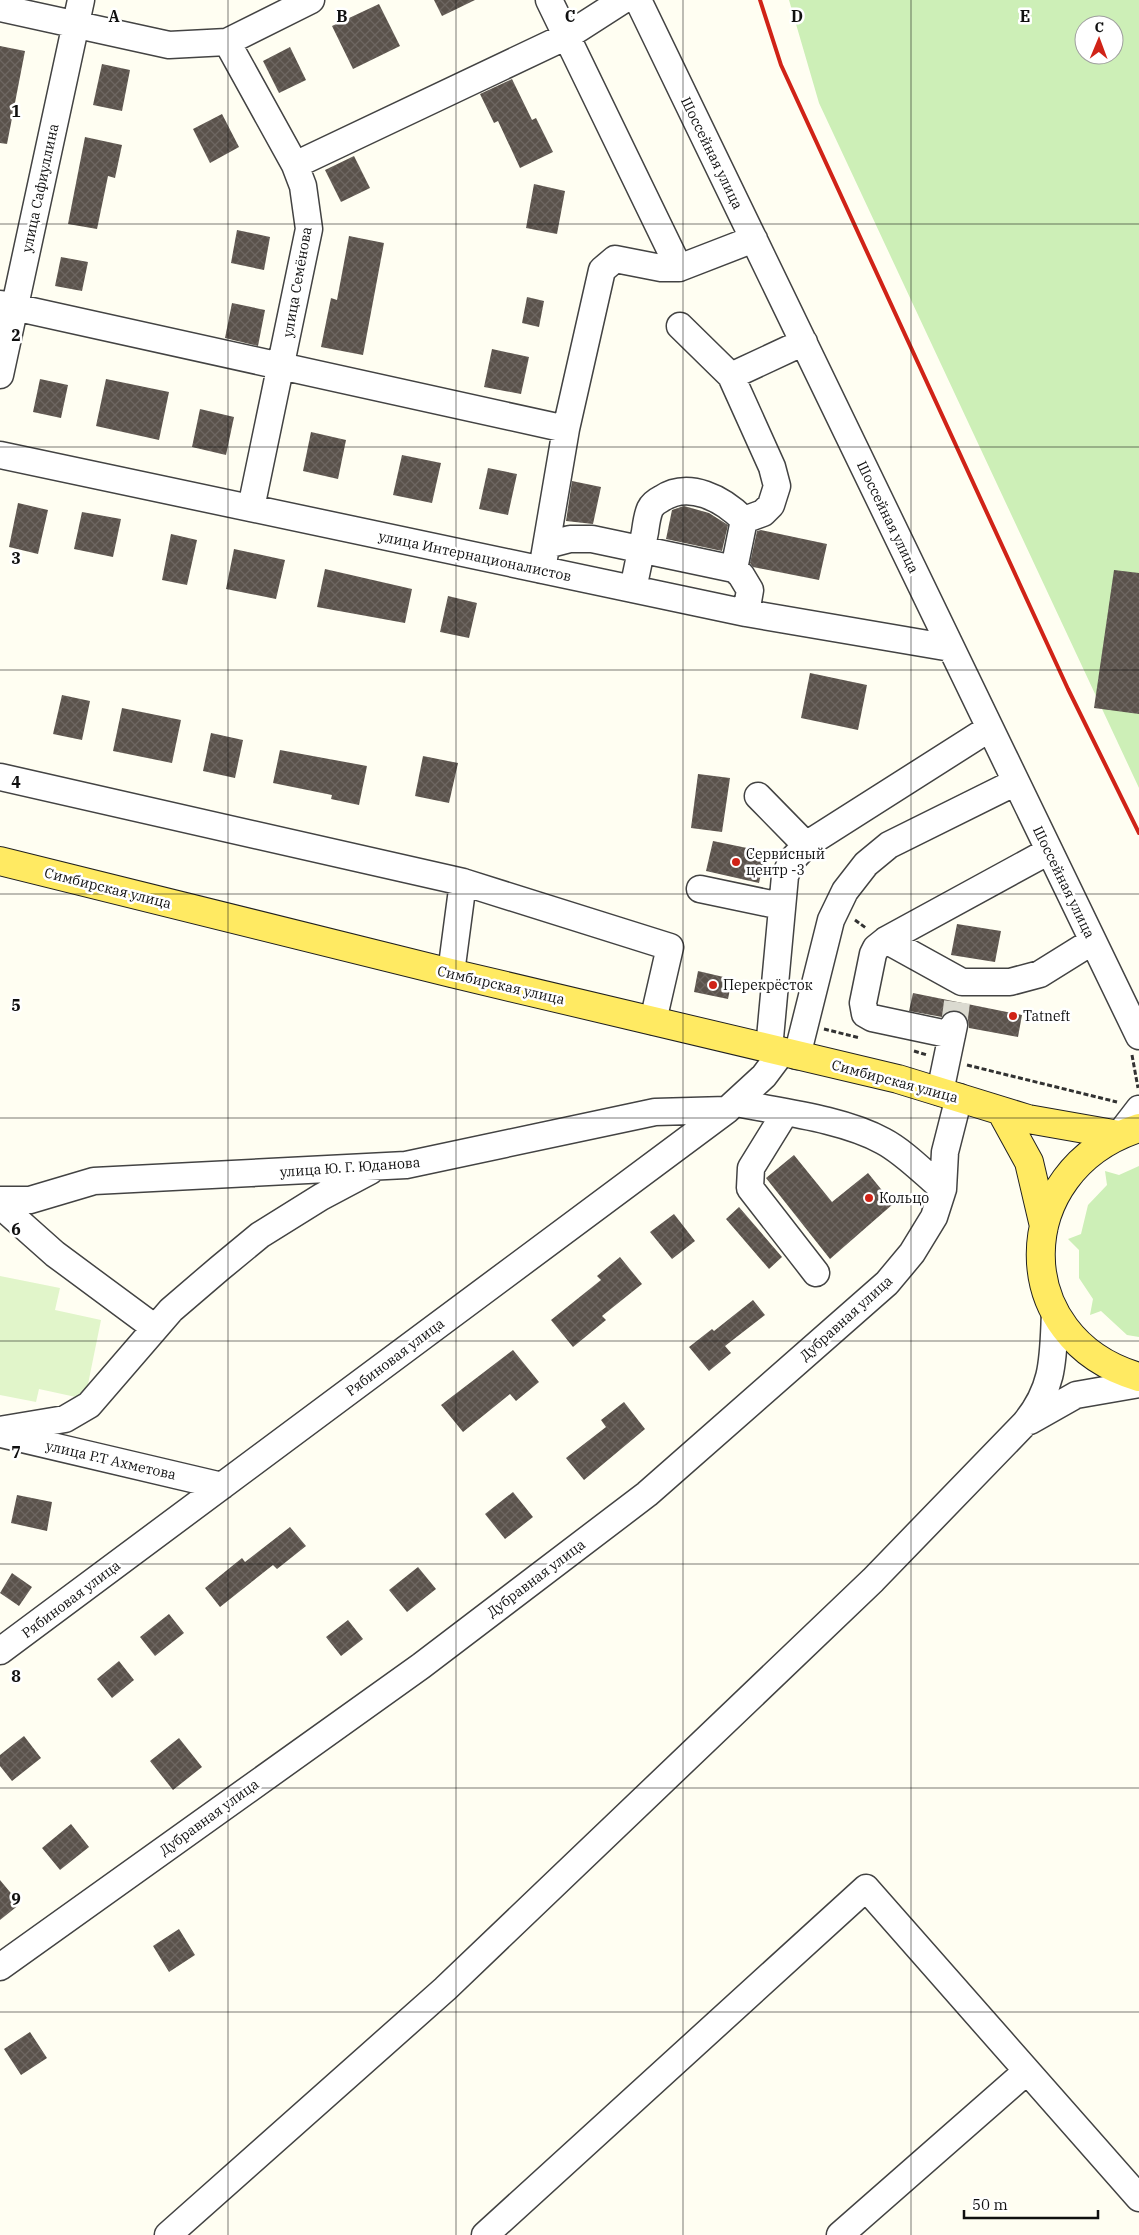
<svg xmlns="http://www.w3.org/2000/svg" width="1139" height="2235" viewBox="0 0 1139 2235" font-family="'IBM Plex Serif',serif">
<defs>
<pattern id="building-cross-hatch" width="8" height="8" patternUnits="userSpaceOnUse" patternTransform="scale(1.25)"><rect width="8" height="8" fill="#5a524b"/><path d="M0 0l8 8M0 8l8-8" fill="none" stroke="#6d6661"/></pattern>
</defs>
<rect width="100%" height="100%" fill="#fffef2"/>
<!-- grass -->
<path fill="#cdefb7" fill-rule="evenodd" d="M789 0H1139V788L819 103ZM1084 25H1114V55H1084Z
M1139 1166V1337L1127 1335 1101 1311 1090 1315 1093 1299 1079 1278V1250L1068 1239 1081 1234 1088 1205 1107 1185 1105 1171 1119 1175Z"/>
<!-- pitch -->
<path fill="#e1f5ca" d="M0 1276 60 1288 55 1310 101 1320 85 1399 39 1389 36 1402 0 1395Z"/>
<!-- building -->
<path fill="url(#building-cross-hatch)" d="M434 0H475L442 16Z
M379 4 400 46 353 69 332 26Z
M0 46 25 51 7 144 0 143Z
M290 47 306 80 279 93 263 61Z
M102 64 130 70 122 111 93 105Z
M512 79 532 120 536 118 553 152 520 168 498 121 494 123 480 94Z
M222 114 239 147 210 163 193 129Z
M85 137 122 145 115 178 108 176 97 229 68 224Z
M354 156 370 188 341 202 325 170Z
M534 184 565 191 557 234 526 228Z
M237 230 270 237 264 270 231 263Z
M349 236 384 243 363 355 321 347 331 298 337 300Z
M61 257 88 262 82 291 55 286Z
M527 297 544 301 539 327 522 323Z
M232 303 265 310 258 346 225 338Z
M492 349 529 357 521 394 484 387Z
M40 379 68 385 61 418 33 412Z
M106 379 169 392 159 440 96 426Z
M200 409 234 417 226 455 192 447Z
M311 432 346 440 338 479 303 471Z
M402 455 441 463 432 503 393 495Z
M488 468 517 474 508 515 479 509Z
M572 481 601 487 593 524 566 521Z
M18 503 48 510 38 554 9 547Z
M684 506 709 513 728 525 722 551 666 539 672 510Z
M82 512 121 519 113 557 74 549Z
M761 530 827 544 819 580 753 567 750 563 757 531Z
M171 534 197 540 187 585 162 580Z
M234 549 285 560 276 599 226 589Z
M325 569 412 589 405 623 317 607Z
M1114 570 1139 573V714L1094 708Z
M448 596 477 603 469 638 440 632Z
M810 673 867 685 858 730 801 718Z
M62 695 90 701 82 740 53 734Z
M122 708 181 720 172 763 113 751Z
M211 733 243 740 235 778 203 771Z
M280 750 367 766 359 805 331 799 332 795 273 783Z
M423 756 458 763 449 803 415 796Z
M698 774 730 778 722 832 691 828Z
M713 841 766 852 759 883 706 871Z
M957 924 1001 931 995 962 951 955Z
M698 971 732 979 728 999 694 992Z
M913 993 1022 1015 1018 1037 969 1028 968 1020 964 1014 958 1010 949 1011 942 1017 909 1011Z
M794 1155 832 1202 868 1173 893 1204 830 1259 766 1178Z
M739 1207 782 1257 769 1269 726 1219Z
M674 1214 695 1241 672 1259 650 1232Z
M620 1257 642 1284 602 1316 606 1320 573 1347 551 1320 601 1280 597 1276Z
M753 1300 765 1315 725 1346 731 1353 709 1371 689 1347 712 1329 714 1331Z
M513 1350 539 1382 516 1401 510 1394 463 1432 441 1405Z
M624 1402 645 1429 584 1480 566 1458 606 1427 601 1420Z
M513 1492 533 1517 505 1539 485 1514Z
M17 1495 52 1502 47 1531 11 1523Z
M290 1527 306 1546 277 1569 273 1565 220 1607 205 1588 242 1558 245 1562Z
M418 1567 436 1589 407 1612 389 1590Z
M12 1573 32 1587 19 1606 0 1593Z
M169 1614 184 1633 155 1656 140 1637Z
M348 1620 363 1639 341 1656 326 1637Z
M119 1661 134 1680 112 1698 97 1679Z
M24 1736 41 1758 12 1781 0 1766V1755Z
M179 1738 202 1767 173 1790 150 1761Z
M71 1824 89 1847 60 1870 42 1848Z
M0 1880 20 1904 0 1920Z
M179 1929 195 1955 169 1972 153 1946Z
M30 2032 47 2058 21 2075 4 2049Z"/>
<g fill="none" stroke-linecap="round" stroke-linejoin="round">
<!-- minor-tunnel -->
<path stroke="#dbdad0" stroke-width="26" stroke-dasharray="26 13" stroke-linecap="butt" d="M954 1025 957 1002"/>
<defs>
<path id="minor" d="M638 0 1139 1036
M0 8 169 45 227 42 311 0
M227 42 295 165 303 186 309 229 251 508
M295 165 567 36 623 0
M679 268 754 239
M0 304 566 429
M680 326 731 376 804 342
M0 375 81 0
M731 376 772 467 777 486 771 505 763 513 744 520
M0 455 746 613 951 648
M547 545 570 539H592L734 569 744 520C723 499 689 480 661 499 657 501 652 505 650 509 647 516 646 525 645 532 641 551 637 570 633 589
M734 569 741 575 750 590 746 613
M542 570 566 429 602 270 615 259 661 268H679L549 0
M0 777 463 882 670 947 653 1021
M758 796 806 845
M700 889 781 906
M886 940 962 982H1010L1040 974 1093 941
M451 973 463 882
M952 1035 872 1018 865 1014 863 1003 873 954 876 948 886 940 1049 851
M769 1049 785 876 792 860 806 845 990 728
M797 1056 831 920 845 891 866 864 889 845 1016 782
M940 1092 954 1025
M736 1103C781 1112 843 1119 883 1141 904 1152 924 1173 943 1189
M785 1113 751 1168 750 1188 816 1273
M1119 1135 1139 1109
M0 1200H30L94 1181 406 1165 655 1112 727 1110
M0 1205 55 1254 155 1328
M1030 1421 1076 1395 1139 1384
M0 1430 65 1419 89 1405 171 1310 220 1268 260 1235 321 1197 370 1171
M1 1434 222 1486
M0 1651 727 1110 764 1076 782 1052
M0 1967 421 1666 647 1494 887 1283 912 1253 934 1217 943 1189 945 1152 959 1097
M168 2235 445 1989 873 1580 1025 1423C1055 1387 1053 1356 1055 1312
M485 2235 866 1888 1139 2198
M840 2235 1027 2071"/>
<path id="major" d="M0 861 451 973 898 1079 1028 1119 1119 1135
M1001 1111 1029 1162 1044 1226
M1139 1128C1009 1170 1007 1339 1139 1377"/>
</defs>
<!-- minor casing -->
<use href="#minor" stroke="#434343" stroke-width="29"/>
<!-- major casing -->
<use href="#major" stroke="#212121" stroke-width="30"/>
<!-- path -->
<path stroke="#323232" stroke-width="3" stroke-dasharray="5 2.5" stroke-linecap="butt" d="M855 920 866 928
M824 1029 860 1038
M914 1051 927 1055
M1132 1055 1138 1088
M967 1065 1117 1102"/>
<!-- minor -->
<use href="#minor" stroke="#fff" stroke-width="26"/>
<!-- major -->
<use href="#major" stroke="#ffea62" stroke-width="28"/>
<!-- rail -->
<path stroke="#d02317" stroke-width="4" d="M760 0 781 65 1068 689 1139 833"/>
</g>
<!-- grid -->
<path fill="none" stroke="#101010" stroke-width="1" stroke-opacity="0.55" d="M228 0V2235M456 0V2235M683 0V2235M911 0V2235M0 224H1139M0 447H1139M0 670H1139M0 894H1139M0 1118H1139M0 1341H1139M0 1564H1139M0 1788H1139M0 2012H1139"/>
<!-- markers -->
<g fill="#d02317" stroke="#fff" stroke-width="2">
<circle cx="736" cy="862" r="5"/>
<circle cx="713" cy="985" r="5"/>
<circle cx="1013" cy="1016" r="5"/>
<circle cx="869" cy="1198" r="5"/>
</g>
<g text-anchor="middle" stroke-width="5" stroke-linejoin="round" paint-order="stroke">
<!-- street labels -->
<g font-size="14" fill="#101010" stroke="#fff">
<text transform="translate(712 153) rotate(64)" y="5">Шоссейная улица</text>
<text transform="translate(40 188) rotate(-78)" y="5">улица Сафиуллина</text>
<text transform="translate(297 282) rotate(-80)" y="5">улица Семёнова</text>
<text transform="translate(888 517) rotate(64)" y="5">Шоссейная улица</text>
<text transform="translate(475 556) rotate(12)" y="5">улица Интернационалистов</text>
<text transform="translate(1064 882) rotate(64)" y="5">Шоссейная улица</text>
<text transform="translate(108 888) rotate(14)" y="5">Симбирская улица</text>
<text transform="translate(501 985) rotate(13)" y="5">Симбирская улица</text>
<text transform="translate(895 1081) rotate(15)" y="5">Симбирская улица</text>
<text transform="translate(350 1167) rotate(-4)" y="5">улица Ю. Г. Юданова</text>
<text transform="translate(846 1318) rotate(-42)" y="5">Дубравная улица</text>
<text transform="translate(395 1357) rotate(-37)" y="5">Рябиновая улица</text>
<text transform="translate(111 1460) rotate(13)" y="5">улица Р.Т Ахметова</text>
<text transform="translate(536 1578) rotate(-37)" y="5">Дубравная улица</text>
<text transform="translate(71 1599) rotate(-37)" y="5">Рябиновая улица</text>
<text transform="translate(209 1817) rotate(-36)" y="5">Дубравная улица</text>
</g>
<!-- poi labels -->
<g font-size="14" fill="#101010" stroke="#fff" text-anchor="start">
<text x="746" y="859">Сервисный<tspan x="746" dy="16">центр -3</tspan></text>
<text x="723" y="990">Перекрёсток</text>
<text x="1023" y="1021">Tatneft</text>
<text x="879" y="1203">Кольцо</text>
</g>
</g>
<g font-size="16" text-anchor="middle" font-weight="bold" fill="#101010" stroke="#fff" stroke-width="5" stroke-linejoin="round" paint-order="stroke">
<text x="114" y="22">A</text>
<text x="342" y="22">B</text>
<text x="570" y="22">C</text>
<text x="797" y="22">D</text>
<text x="1025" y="22">E</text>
<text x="16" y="117">1</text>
<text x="16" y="341">2</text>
<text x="16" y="564">3</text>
<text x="16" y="788">4</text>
<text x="16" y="1011">5</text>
<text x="16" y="1235">6</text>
<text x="16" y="1458">7</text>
<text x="16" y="1682">8</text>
<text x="16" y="1905">9</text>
</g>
<!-- north arrow -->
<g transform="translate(1099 40) rotate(1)"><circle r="24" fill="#ffffff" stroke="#9f9f9f"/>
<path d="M0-4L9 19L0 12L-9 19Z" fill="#d02317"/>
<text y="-8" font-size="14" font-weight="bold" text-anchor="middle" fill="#101010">С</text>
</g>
<!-- scale -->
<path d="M964 2210v8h134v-8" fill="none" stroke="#101010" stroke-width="2.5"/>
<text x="972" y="2210" font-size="15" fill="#101010" stroke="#ffffff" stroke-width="4" paint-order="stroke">50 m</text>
</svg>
